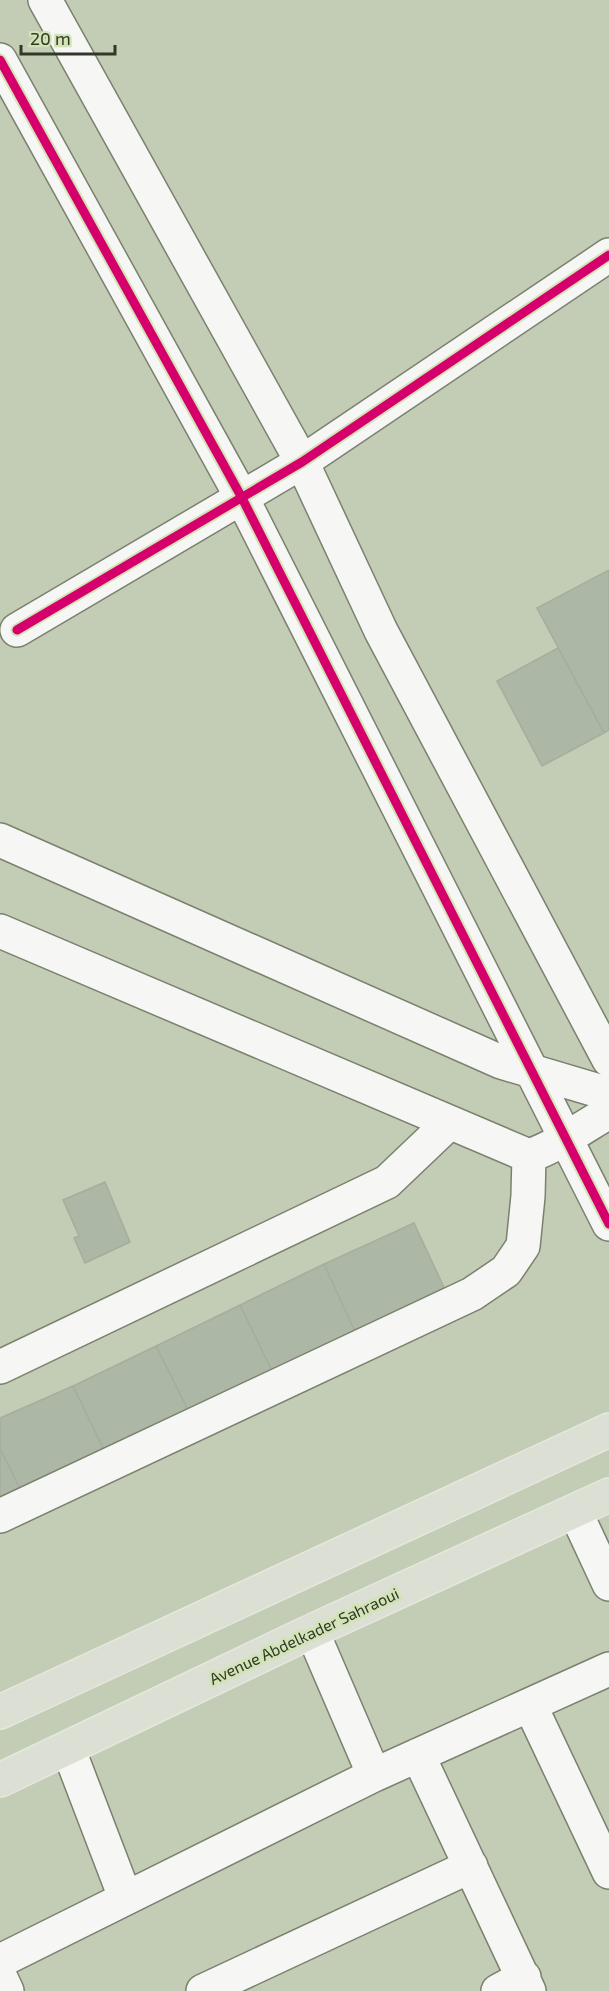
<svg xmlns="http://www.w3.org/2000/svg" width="609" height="1991" viewBox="0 0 609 1991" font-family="'Exo 2',sans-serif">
<rect width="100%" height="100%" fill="#c3ccb4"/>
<!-- building -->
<path fill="#acb7a5" stroke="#a3ae9c" stroke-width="1.5" d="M609 570V730L604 733 537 608Z
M558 648 604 733 542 766 497 681Z
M105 1182 130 1242 85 1263 74 1238 79 1236 63 1200Z
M414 1223 447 1294 357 1336 324 1264Z
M324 1264 357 1336 274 1375 240 1305Z
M240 1305 274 1375 191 1416 156 1346Z
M156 1346 191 1416 107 1456 73 1386Z
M73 1386 107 1456 23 1495 0 1448V1418Z
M0 1448 23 1495 0 1506Z"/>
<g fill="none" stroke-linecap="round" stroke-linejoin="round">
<defs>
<path id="minor" d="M45 0 302 462 381 631 609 1060
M0 60 242 498 609 1224
M17 630 302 462 609 255
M0 840 501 1062 609 1094
M0 931 529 1156C557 1146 582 1128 609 1112
M0 1367 387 1182 449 1123
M575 1511 609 1584
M0 1516 472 1294 506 1271 523 1246 528 1196 529 1156
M312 1631 374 1775
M530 1705 609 1872
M68 1748 125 1897
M418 1755 529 1991
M0 1961 374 1775 609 1669
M0 1976 7 1991
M203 1991 471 1866
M498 1991 524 1977"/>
<path id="major" d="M0 1712 609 1430
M0 1780 312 1631 609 1495"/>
</defs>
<!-- minor casing -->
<use href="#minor" stroke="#7a816f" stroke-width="36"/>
<!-- major casing -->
<use href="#major" stroke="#e4e8dd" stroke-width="36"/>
<!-- minor -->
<use href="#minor" stroke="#f6f7f4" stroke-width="33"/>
<!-- major -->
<use href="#major" stroke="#dbdfd4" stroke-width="33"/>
<defs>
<path id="cycleway" d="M0 60 242 498 609 1224
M17 630 302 462 609 255"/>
</defs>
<!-- cycleway casing -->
<use href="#cycleway" stroke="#d2e4b7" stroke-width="13"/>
<!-- cycleway -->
<use href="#cycleway" stroke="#d6006c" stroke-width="9"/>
</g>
<g text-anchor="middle" stroke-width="6" stroke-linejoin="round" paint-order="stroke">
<!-- street labels -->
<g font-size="16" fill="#313827" stroke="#d2e4b7">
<text transform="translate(304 1636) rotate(-25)" y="6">Avenue Abdelkader Sahraoui</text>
</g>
</g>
<!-- scale -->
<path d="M21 45v9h94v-9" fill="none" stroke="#313827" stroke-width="3"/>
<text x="30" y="45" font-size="18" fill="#313827" stroke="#d2e4b7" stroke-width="4.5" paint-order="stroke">20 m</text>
</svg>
